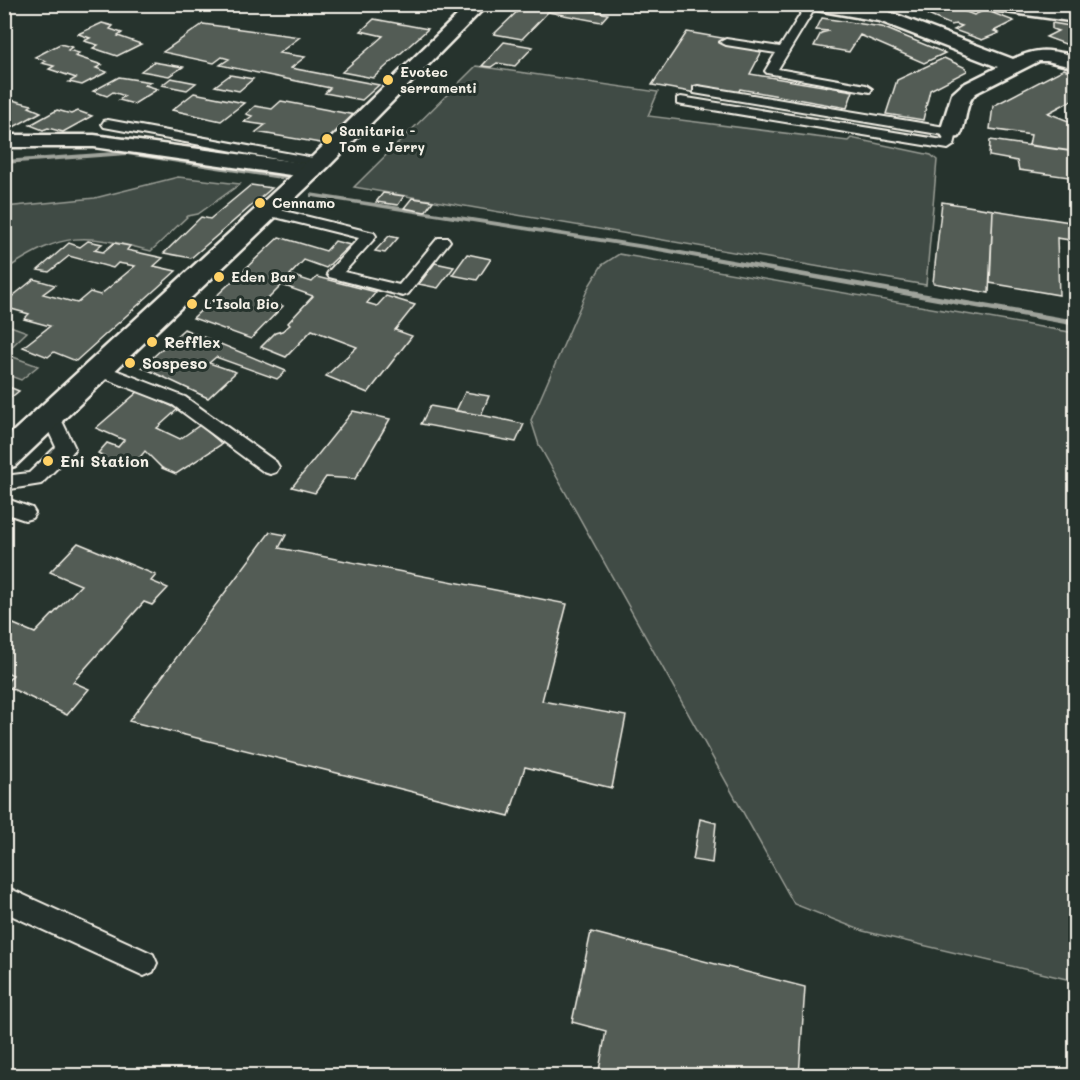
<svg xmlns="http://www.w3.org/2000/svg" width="1080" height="1080" viewBox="0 0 1080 1080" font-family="Mali,sans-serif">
<rect width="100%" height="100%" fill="#26332d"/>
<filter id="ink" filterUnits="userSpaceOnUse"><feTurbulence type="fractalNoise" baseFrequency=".0167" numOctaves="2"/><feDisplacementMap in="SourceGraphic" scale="12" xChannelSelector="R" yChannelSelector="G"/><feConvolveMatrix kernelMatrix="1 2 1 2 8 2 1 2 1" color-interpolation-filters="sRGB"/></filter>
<g filter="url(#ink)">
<!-- green -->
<path fill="#414b45" stroke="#9a9e96" stroke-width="1.5" d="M476 66 658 92 648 116 848 141 851 138 931 155 937 160 926 285 354 187Z
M178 177 240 184 198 214 188 216 151 251C82 233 65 231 5 270V207L95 198Z
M619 254 1075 333V981L863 931 794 904 539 445 531 420 589 286 602 265Z
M5 324 27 332 5 353 4 324Z
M5 354 38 366 21 380 5 374Z"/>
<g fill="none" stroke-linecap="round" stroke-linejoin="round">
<!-- stream -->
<path fill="#9fa39b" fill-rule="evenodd" d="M127 151 287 176 291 178 287 180 127 155 4 164V160Z
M310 193 658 247 1076 320V326L658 251 313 197H310Z"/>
</g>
<!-- building -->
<path fill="#525c55" stroke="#f4f1e8" stroke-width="1.5" d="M525 4H555L608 14 601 22 548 12 522 39 494 34Z
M950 6 974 15 985 10 1014 21 994 31 999 33 982 40 954 30 962 26 956 24 951 25 928 15Z
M822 18 882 27 945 53 924 63 860 35 849 52 814 46 821 33 829 31 816 30Z
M374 19 428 29 373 78 342 72 383 36 361 31Z
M102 23 113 26 110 29 122 33 118 36 141 44 117 56 93 48 98 45 84 41 90 38 78 34Z
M1052 23 1076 27V48L1046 37 1058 31 1052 29Z
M203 24 300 37 279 53 305 57 291 68 379 85 362 100 325 93 330 88 220 65 229 59 222 57 214 63 163 52Z
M687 32 728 39 725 45 762 51 750 74 853 91 847 108 740 89 738 93H696L652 85Z
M504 42 533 47 515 66 497 63 491 67 482 66Z
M60 44 72 47 68 50 79 53 75 56 102 65 96 68 107 72 82 85 69 82 76 78 49 69 54 66 42 63 46 61 35 57Z
M944 58 966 68 967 71 930 90 923 120 886 114 897 80Z
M153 62 183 67 169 76 141 71Z
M1064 69 1076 74V98L1048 113 1076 124V127L1069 131 1071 151 1029 145 1031 135 990 129 993 106Z
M230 75 253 79 239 91 215 86Z
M119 77 151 82 145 85 158 89 134 104 119 100 125 96 113 92 107 96 93 91Z
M171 78 196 83 187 90 162 85Z
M194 93 244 103 221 121 172 110Z
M4 98 32 105 29 107 41 112 12 128 4 125Z
M281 101 355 115 326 144 256 132 265 125 244 122 252 116 246 114 255 106 272 109Z
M57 110 71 114 78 111 92 116 63 132 48 128 43 130 30 125Z
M990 140 1076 152V178L1019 170 1017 161 989 156Z
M251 185 272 188 191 258 164 253 201 217 210 219Z
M383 193 404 196 398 205 376 202Z
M412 198 433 201 425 212 404 208Z
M942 202 993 210 989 293 933 283Z
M993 210 1076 223V241L1057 238 1059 295 990 283Z
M389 236 398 238 385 253 375 251Z
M279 237 326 251 335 241 350 245 326 268 304 260 290 275 312 282 317 277 376 292 367 303 377 306 386 296 415 305 395 330 412 336 368 393 326 376 357 347 312 330 286 357 261 347 275 333 282 331 290 325 288 323 313 296 282 285 266 301 283 306 251 339 193 318Z
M88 241 102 244 94 250 103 252 114 243 130 246 127 250 163 258 154 266 176 271 76 361 54 352 48 357 23 347 50 326 24 319 29 314 4 307V303L34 279 55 285 43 294 77 303 90 292 100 295 135 266 118 263 113 268 69 256 49 272 38 270 69 243 80 247Z
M467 254 491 259 477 280 452 275Z
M435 263 454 267 438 288 419 284Z
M184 329 286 371 277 379 216 357 209 363 236 372 208 398 142 367Z
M4 385 19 391 4 403Z
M139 391 178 409 157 428 180 439 200 425 222 444 176 474 162 468 145 451 132 467 99 461 104 456 98 453 107 443 118 447 124 440 96 428Z
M465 392 489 396 481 415 456 411Z
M430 406 481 415 524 424 516 442 421 424Z
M353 411 390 419 355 479 326 477 315 493 292 487Z
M270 532 286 535 279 548 567 604 542 701 626 716 612 788 525 767 509 816 129 721Z
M78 543 156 575 151 581 168 588 152 605 144 602 73 682 89 689 67 715 4 685 13 675 4 671V620L35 633 81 585 50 572Z
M700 819 716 823 712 863 693 860Z
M591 932 805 987 799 1076H765L749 1071V1076H598L606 1031 572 1022Z"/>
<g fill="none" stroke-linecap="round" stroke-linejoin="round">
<defs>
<path id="lane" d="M807 4 817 5 778 69 866 85 872 89 870 92 767 73 765 71 776 53 726 45 720 42 726 39 780 47Z
M698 86 951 128 957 132 954 145 948 149 677 104V98L681 97 943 140 944 135 694 93V87Z
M108 120 319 159 326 163 319 167 104 127 102 124 104 121Z
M268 207 374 233 376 236 374 239 344 272 399 285 438 238H448L450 241 408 294 403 296 329 277 327 274 329 271 359 238 263 214 261 211 263 208Z
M100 364 185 397 276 462 279 467 276 472 270 474 264 472 173 405 94 374 92 370 94 366Z
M51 411 57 413 60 417 75 448 72 453 41 484 4 490V476L29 473 56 447 42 417 45 413Z
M4 498 32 508 35 513 32 518 25 520 4 513Z
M4 886 153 954 157 963 153 972 144 976 4 912Z"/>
<path id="street" d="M803 4H846L889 12 1013 59C1039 47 1049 50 1076 56V68L1047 61H1039L976 93C963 105 968 123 959 137L951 138 943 137 940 132 952 94 962 85 998 67 879 21 811 9Z
M976 4H1025L1076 12V22L984 9Z
M4 135H94L311 164 319 166 322 171 319 176 311 178 94 147H4Z"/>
<path id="secondary" d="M469 4H488L327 168 15 466 4 469V440L311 158Z"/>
</defs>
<!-- lane casing -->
<use href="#lane" stroke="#f4f1e8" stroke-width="4"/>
<!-- street casing -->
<use href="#street" stroke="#f4f1e8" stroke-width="5"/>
<!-- secondary casing -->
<use href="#secondary" stroke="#f4f1e8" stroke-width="5"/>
<!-- lane -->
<use href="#lane" fill="#26332d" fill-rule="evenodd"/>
<!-- street -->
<use href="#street" fill="#26332d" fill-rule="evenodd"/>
<!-- secondary -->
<use href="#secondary" fill="#26332d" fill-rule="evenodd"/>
</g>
</g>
<!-- markers -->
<g fill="#ffd166" stroke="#26332d" stroke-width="2">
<circle cx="388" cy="80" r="6"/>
<circle cx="327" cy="139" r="6"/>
<circle cx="260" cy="203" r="6"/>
<circle cx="219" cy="277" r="6"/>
<circle cx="192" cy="304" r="6"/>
<circle cx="152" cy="342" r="6"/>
<circle cx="130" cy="363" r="6"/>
<circle cx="48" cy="461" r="6"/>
</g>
<g text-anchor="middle" stroke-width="6" stroke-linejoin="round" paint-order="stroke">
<!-- far-poi labels -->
<g font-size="14" font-weight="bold" fill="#f4f1e8" stroke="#26332d" text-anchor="start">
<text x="400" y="77">Evotec<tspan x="400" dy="16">serramenti</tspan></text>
<text x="339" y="136">Sanitaria -<tspan x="339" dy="16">Tom e Jerry</tspan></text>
<text x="272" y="208">Cennamo</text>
<text x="231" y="282">Eden Bar</text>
<text x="204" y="309">L'Isola Bio</text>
</g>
<!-- poi labels -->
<g font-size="16" font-weight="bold" fill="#f4f1e8" stroke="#26332d" text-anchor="start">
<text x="164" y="348">Refflex</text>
<text x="142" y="369">Sospeso</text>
<text x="60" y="467">Eni Station</text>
</g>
</g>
<!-- margin -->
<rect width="1080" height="1080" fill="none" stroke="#26332d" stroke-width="24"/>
<rect x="12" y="12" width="1056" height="1056" fill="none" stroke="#f4f1e8" stroke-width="2" filter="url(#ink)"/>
</svg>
